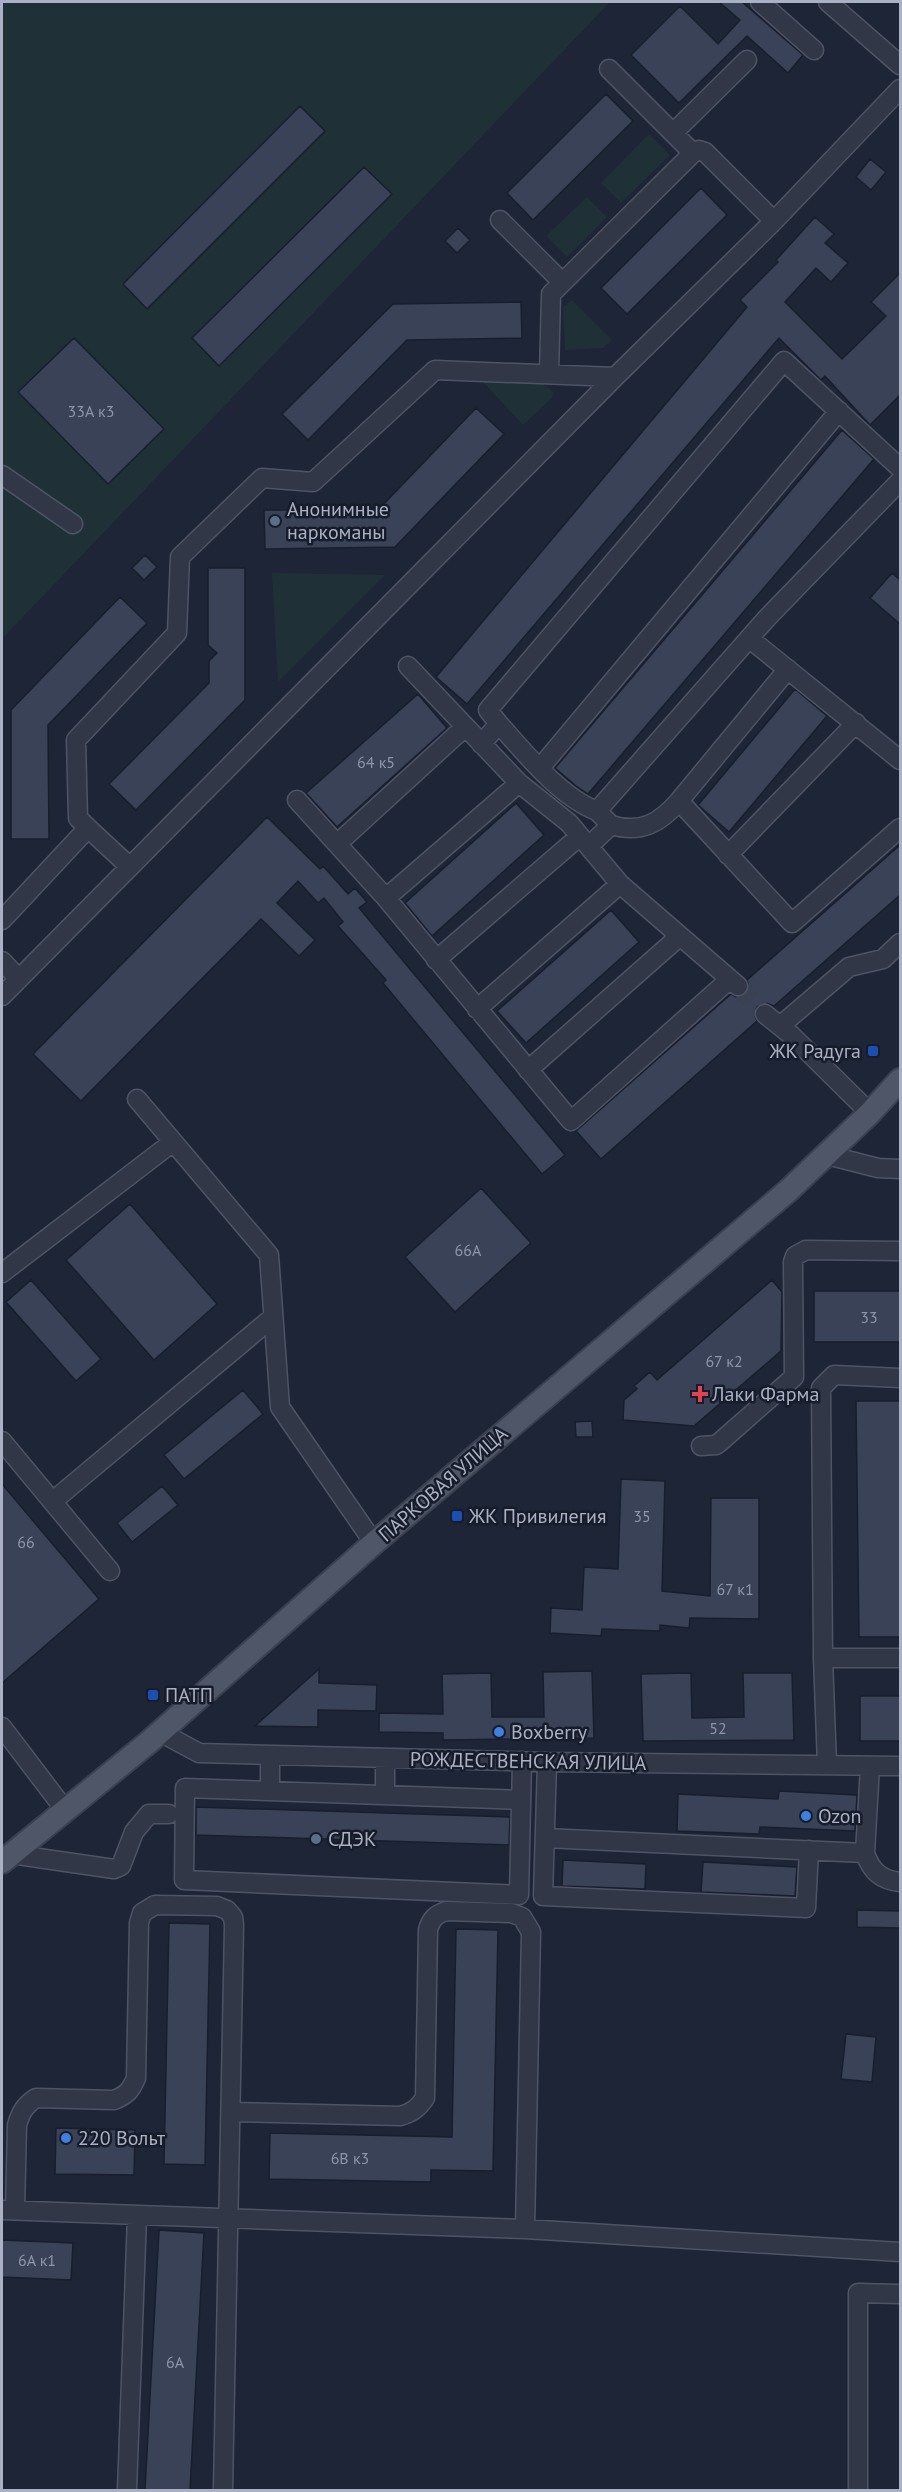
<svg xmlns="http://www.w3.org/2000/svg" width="902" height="2492" viewBox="0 0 902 2492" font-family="'PT Sans',sans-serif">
<rect width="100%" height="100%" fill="#1d2536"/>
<!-- green -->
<path fill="#1f3137" d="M2 2H610L2 639Z
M649 134 670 155 621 203 601 183Z
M587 197 607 217 567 257 546 236Z
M572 300 612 340 603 348 565 350 563 307Z
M483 382C502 382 541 376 553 392L552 398 523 425Z
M272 573 385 575 278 682Z"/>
<!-- building -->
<path fill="#394257" stroke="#181e2d" stroke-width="1.5" d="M719 2H742L803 55 788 73 747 36 679 103 631 55 680 6 718 44 740 20Z
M606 94 633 121 533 220 507 193Z
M300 106 325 131 147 309 123 284Z
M870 159 886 172 871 190 856 177Z
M364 167 392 194 219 366 192 338Z
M701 188 727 215 627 314 601 288Z
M815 217 834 234 825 243 848 263 831 282 816 268 785 302 842 359 886 316 871 302 900 273V395L870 425 825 376 821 380 779 338 467 704 436 677 747 307 740 300 778 262 776 260Z
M458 228 470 240 457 253 445 241Z
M521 302 522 338 407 340 308 440 282 414 393 304Z
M74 338 164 429 108 484 18 392Z
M476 408 504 434 395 547 265 549 264 510H378Z
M842 430 874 459 588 794 576 786 555 768Z
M145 555 157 567 144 580 132 568Z
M208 568H245V700L136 810 109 784 209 683V661L217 653 208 645Z
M892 573 900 580V624L870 598Z
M120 597 147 623 48 725 49 839H11V710Z
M795 689 827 716 729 832 698 805Z
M418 694 447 728 337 827 306 793Z
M516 803 544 835 432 936 405 903Z
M267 817 320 869 323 866 348 894 355 888 367 902 359 908 565 1155 542 1174 383 983 386 980 338 926 343 922 324 898 318 903 298 881 277 903 315 940 299 956 261 919 81 1101 33 1054Z
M900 845V895L774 1006 766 1003 757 1007 754 1013 757 1021 601 1159 576 1131 731 994 736 997 746 994 749 988 747 980Z
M611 910 639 942 526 1043 497 1011Z
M481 1188 531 1243 455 1312 405 1257Z
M130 1204 217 1304 154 1360 66 1260Z
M31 1280 101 1359 76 1381 6 1302Z
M772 1280 782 1292 781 1351 694 1426 623 1420 624 1400 637 1389 634 1386 650 1372 657 1380Z
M814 1291H900V1342H814Z
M243 1390 263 1414 184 1479 164 1455Z
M856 1401H900V1637H859Z
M592 1421 593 1437H576L575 1422Z
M621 1479 665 1481 662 1591 710 1596 711 1498H759V1619L690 1618 689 1628 660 1625V1631L602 1629 601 1636 550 1633 551 1608 582 1610 584 1567 618 1569Z
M2 1484 99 1599 2 1683Z
M162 1486 178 1505 132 1542 117 1523Z
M319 1669V1683L377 1685 376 1711 318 1710V1727L255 1726Z
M592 1671 594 1738 443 1740V1733L379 1732V1713L443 1714 442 1674 491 1673 492 1717H544L543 1672Z
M691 1673 692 1718 744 1717 743 1673H792L794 1740 643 1741 641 1674Z
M860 1696H900V1741H860Z
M779 1791 857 1795 855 1831 760 1827 759 1834 677 1831 678 1794 778 1799Z
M196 1807 510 1817 509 1845 196 1835Z
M563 1860 646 1864 645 1889 562 1886Z
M703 1862 797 1867 795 1896 701 1892Z
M857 1910 900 1911V1928L857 1927Z
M169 1923 210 1924 205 2165 164 2164Z
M456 1929 498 1930 493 2171 431 2170V2182L269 2179 270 2133 452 2137Z
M846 2034 876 2037 872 2082 841 2079Z
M56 2128 135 2130 134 2175 55 2174Z
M159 2230 204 2233 190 2490H145Z
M2 2240 73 2243 71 2280 2 2277Z"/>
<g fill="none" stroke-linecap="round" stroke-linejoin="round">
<!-- minor-tunnel -->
<path stroke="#394152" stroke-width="18" stroke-dasharray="18 9" stroke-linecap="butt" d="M739 987 765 1014"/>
<defs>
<path id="minor" d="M760 2 814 50
M828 2 900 65
M609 69 693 153
M673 133 747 60
M500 220 562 282
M549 374 551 294 693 153 699 150 705 152 774 221
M2 475 73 524
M750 639 900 760
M408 666 519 783 569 823 620 884
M499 724C525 753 560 797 597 811
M481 744 499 724 488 710 784 361 900 468
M540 768 839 411
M297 800 386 898 571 1121 730 979
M679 801 792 923 900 828
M611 825C641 834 660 823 679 801L788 669
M88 828 130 867
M337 844 465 727
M589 846 611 825 597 811 767 618 900 481
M728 855 856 723
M386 898 519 783
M2 920 88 828 78 818 76 740 177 633 180 557 262 478 313 482 435 370 615 377
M436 960 580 836
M2 961 19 979
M2 996 615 377 774 221 900 89
M477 1009 620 884 738 986
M765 1014 791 1035 870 1113
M780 1026 849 967 883 959 900 943
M528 1070 680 936
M137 1099 269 1255 280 1407 374 1543
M827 1155 878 1168 900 1169
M2 1273 173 1142
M2 1441 110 1571
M701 1446 716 1445 720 1442 794 1377 793 1262 795 1256 806 1250 900 1251
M53 1501 273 1317
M823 1658H900
M2 1727 65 1810
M160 1732 199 1753 547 1762 900 1766
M385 1758V1795
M547 1762 543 1896 806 1908 809 1850
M827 1765 823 1658 821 1388 834 1375 900 1378
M870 1766 865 1853C871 1871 881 1880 900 1882
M270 1791V1755
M521 1800 185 1788 184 1880 519 1895 522 1761
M545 1838 865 1853
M11 1854 114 1869 121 1866 134 1832 149 1814H169
M231 2112 400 2116C412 2113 418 2108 425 2098L428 1930C431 1919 435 1915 446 1911L511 1913 522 1917 531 1932 525 2229
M2 2210 525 2229 900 2252
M15 2210 17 2125C21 2112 24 2106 36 2098L114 2100C127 2095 131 2090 136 2078L139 1923 142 1913 155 1905 217 1906 227 1910 233 1917 234 1925 223 2490
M127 2490 137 2216
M858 2490V2293L900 2294"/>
<path id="major" d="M2 1862 149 1742 374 1543 789 1190 870 1113 900 1080"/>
</defs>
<!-- minor casing -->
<use href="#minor" stroke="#4e5465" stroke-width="21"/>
<!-- major casing -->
<use href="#major" stroke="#3a4050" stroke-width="26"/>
<!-- minor -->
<use href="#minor" stroke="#313747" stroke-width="18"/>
<!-- major -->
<use href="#major" stroke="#4e5667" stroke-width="22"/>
</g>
<!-- markers -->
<g fill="#5c6f8a" stroke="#171c2b" stroke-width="2">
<circle cx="275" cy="521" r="6"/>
<circle cx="316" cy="1839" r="6"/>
</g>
<g fill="#1a4fb4" stroke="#171c2b" stroke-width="2">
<rect x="867" y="1045" width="12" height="12" rx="3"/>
<rect x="451" y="1510" width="12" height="12" rx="3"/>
<rect x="147" y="1689" width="12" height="12" rx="3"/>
</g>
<path fill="#e0444e" stroke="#171c2b" stroke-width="2" d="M697 1385h6v6h6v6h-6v6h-6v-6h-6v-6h6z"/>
<g fill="#3f7fe0" stroke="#171c2b" stroke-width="2">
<circle cx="499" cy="1732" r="6"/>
<circle cx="806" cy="1816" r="6"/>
<circle cx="66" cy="2138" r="6"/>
</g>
<g text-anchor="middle" stroke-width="5" stroke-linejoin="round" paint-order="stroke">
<!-- number labels -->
<g font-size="16" fill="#8e95a9">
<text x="91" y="417">33А к3</text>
<text x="376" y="768">64 к5</text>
<text x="468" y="1256">66А</text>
<text x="869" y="1323">33</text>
<text x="724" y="1367">67 к2</text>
<text x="642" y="1522">35</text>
<text x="26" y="1548">66</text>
<text x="735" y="1595">67 к1</text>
<text x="718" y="1734">52</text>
<text x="350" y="2164">6В к3</text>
<text x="37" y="2266">6А к1</text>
<text x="175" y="2368">6А</text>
</g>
<!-- poi labels -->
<g font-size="20" fill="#aab1c4" stroke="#171c2b" text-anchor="start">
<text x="287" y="516">Анонимные<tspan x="287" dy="23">наркоманы</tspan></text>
<text x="861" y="1058" text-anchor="end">ЖК Радуга</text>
<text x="712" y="1401">Лаки Фарма</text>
<text x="469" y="1523">ЖК Привилегия</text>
<text x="165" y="1702">ПАТП</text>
<text x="511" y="1739">Boxberry</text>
<text x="818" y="1823">Ozon</text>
<text x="328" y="1846">СДЭК</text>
<text x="78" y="2145">220 Вольт</text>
</g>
<!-- street labels -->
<g font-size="20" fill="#aab1c4" stroke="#171c2b">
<text transform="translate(443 1484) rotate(-41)" y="7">ПАРКОВАЯ УЛИЦА</text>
<text transform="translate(528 1761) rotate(1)" y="7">РОЖДЕСТВЕНСКАЯ УЛИЦА</text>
</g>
</g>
<!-- border -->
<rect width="902" height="2492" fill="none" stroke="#aab1c4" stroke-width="6"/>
</svg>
